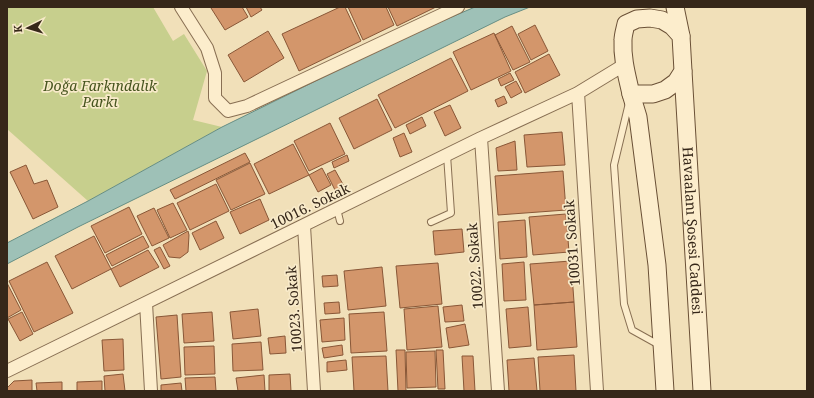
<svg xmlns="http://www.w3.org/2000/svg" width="814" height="398" viewBox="0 0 814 398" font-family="'Noto Serif',serif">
<rect width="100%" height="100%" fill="#f1e0b9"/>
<!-- green -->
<path fill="#c7cf8d" d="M7 7H153L173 41 184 34 207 71 193 120 222 127 88 201 7 129Z"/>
<!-- water -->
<path fill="#9ec1b7" stroke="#668e84" d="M475 7H530L505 17 78 227 7 264V243L88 201 222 127 405 37Z"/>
<!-- building -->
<path fill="#d3966b" stroke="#895737" d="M213 7H242L248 17 225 30 211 8Z
M246 7H260L262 10 251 17Z
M340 7H345L361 41 299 71 282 34Z
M348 7H386L394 25 363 40Z
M388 7H436L397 26Z
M535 25 548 51 531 60 518 34Z
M512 26 530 62 513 70 495 35Z
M268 31 284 58 244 82 228 55Z
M494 33 511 71 471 90 453 52Z
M549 54 560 75 525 93 515 72Z
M451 58 468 91 395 128 378 95Z
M510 73 514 80 501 86 498 79Z
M516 81 522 92 511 98 505 87Z
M504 96 507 103 498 107 495 100Z
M377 99 392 130 354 149 339 118Z
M450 105 461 128 445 136 434 112Z
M422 117 426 126 410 134 406 125Z
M330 123 345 154 309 171 294 141Z
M562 132 565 165 527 167 524 135Z
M404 133 412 152 400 157 393 138Z
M515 141 517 170 498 171 496 148Z
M293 144 309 175 269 194 254 164Z
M245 153 250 162 175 199 170 190Z
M347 155 349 161 334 168 332 162Z
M250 163 265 194 231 210 216 180Z
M26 165 34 184 47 180 58 207 33 219 10 172Z
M322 168 331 185 318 192 309 175Z
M335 170 345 188 336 192 327 174Z
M563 171 566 210 498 215 495 176Z
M216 184 229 211 190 230 177 203Z
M260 199 269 220 240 234 230 212Z
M173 203 187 230 170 238 157 210Z
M129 207 142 234 105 253 91 226Z
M154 208 169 238 152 246 137 216Z
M566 214 569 252 533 255 529 217Z
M525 220 527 257 500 259 498 222Z
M216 221 224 238 200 250 192 233Z
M462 229 464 252 435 255 433 231Z
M188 231 189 235 188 252 180 258 169 257 163 245Z
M94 236 111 269 72 289 55 256Z
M143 236 149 247 112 266 106 255Z
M160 247 170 266 164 269 154 250Z
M148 250 159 267 120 287 111 269Z
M571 261 574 302 534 305 530 264Z
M47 262 73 313 34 332 9 281Z
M524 262 526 300 504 301 502 264Z
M438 263 442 304 400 308 396 266Z
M382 267 386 306 348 310 344 271Z
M337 275 338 286 323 287 322 276Z
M7 283 21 310 7 318Z
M339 302 340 313 325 314 324 303Z
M574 302 577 347 537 350 534 305Z
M462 305 464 321 445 322 443 307Z
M438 306 442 347 407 350 404 309Z
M528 307 531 346 509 348 506 309Z
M258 309 261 336 233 339 230 312Z
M22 312 33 334 20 341 8 319Z
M212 312 214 341 184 343 182 314Z
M384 312 387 351 351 353 349 314Z
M177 315 181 377 161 379 156 317Z
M344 318 345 340 322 342 320 320Z
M465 324 469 345 449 348 446 328Z
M285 336 286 353 270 354 268 338Z
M123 339 124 370 104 371 102 340Z
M261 342 263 370 233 371 232 344Z
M342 345 343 355 324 358 322 348Z
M214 346 215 374 185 375 184 347Z
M396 350H405L406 391H398Z
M436 350H443L445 389H438Z
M435 351 436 387 407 388 406 352Z
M574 355 576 391H540L538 357Z
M386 356 388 391H354L352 357Z
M462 356H473L475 391H464Z
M534 358 537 391H509L507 360Z
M346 360 347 370 327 372V362Z
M123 374 125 391H105L104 376Z
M290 374 291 391H269V375Z
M264 375 265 391H238L236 378Z
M215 377 216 391H186L185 378Z
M32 380V391H7V388L14 381Z
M102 381V391H77V382Z
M62 382V391H37L36 383Z
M181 383 182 391H161V385Z"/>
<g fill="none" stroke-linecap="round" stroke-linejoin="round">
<defs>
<path id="lane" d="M629 103 614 165 624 304 632 330 659 345
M337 209 340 221
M431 222 451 213 447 155"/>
<path id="street" d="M181 7 207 48 215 73V98L228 111 247 106 458 7
M578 93 597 391
M481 138 498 391
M304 226 314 391
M146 303 151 391
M7 371 481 138 578 93 624 65"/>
<g id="secondary">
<path d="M675 7 681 36"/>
<path d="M650 18 662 20 672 26 681 36 683 71 676 82 665 90 653 94H631C627 76 622 59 623 40 623 35 625 29 626 24L637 19Z"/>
<path id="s1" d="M683 71 702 391"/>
<path d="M631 94 638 117 657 265 665 391"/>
</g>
</defs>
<!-- lane casing -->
<use href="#lane" stroke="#886f53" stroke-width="8"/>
<!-- street casing -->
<use href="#street" stroke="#886f53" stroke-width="14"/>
<!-- secondary casing -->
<use href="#secondary" stroke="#6a5036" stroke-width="19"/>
<!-- lane -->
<use href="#lane" stroke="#fcedcc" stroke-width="6"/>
<!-- street -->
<use href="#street" stroke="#fcedcc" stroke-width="12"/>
<!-- secondary -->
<use href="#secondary" stroke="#fcedcc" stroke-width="17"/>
</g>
<g text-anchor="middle" stroke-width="3.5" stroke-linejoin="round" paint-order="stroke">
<!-- park labels -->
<g font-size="14" font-style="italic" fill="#46541e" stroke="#f8eac9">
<text x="100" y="91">Doğa Farkındalık<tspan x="100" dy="16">Parkı</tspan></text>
</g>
<!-- street labels -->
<g font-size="14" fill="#362719" stroke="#f8eac9">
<text transform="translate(310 206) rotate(-26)" y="5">10016. Sokak</text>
<text dy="5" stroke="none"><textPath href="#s1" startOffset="160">Havaalanı Şosesi Caddesi</textPath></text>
<text transform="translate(572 243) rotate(-94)" y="5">10031. Sokak</text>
<text transform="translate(475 266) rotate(-94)" y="5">10022. Sokak</text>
<text transform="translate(294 309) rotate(-94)" y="5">10023. Sokak</text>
</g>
</g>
<!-- border -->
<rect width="814" height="398" fill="none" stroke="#362719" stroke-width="16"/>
<!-- north arrow -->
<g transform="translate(28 28) rotate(265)" stroke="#f8eac9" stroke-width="3" paint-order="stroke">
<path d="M0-3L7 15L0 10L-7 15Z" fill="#362719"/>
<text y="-6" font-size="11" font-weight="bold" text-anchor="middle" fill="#362719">K</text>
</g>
</svg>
